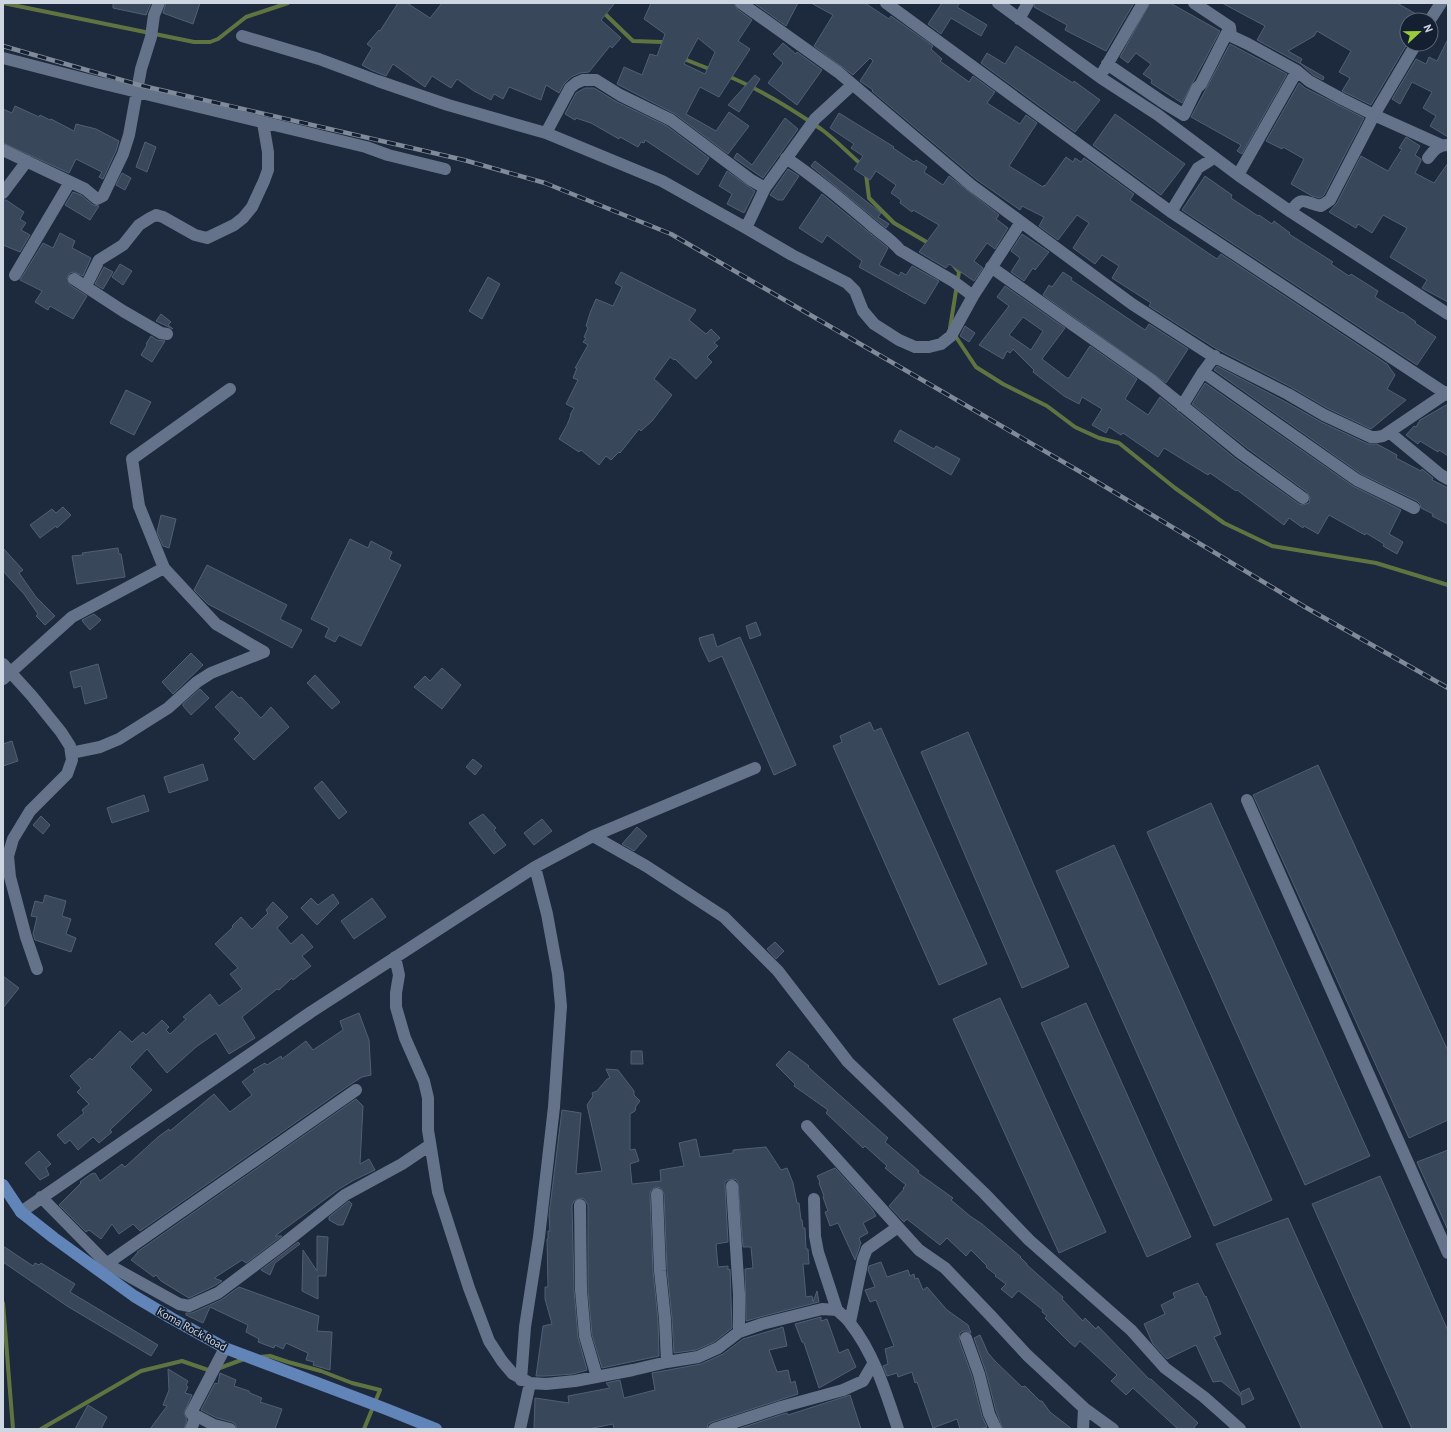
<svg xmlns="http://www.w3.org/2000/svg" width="1451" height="1432" viewBox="0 0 1451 1432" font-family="'PT Sans',sans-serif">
<rect width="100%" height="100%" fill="#1d293c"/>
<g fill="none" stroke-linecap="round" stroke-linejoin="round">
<!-- stream -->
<path stroke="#607442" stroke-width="4" d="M3 3 194 42H210L218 39 246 17 288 3
M603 12 633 41 662 42 666 44
M682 57 684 59 712 70
M728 76C761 90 792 109 821 129 836 140 849 154 863 166
M866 174 869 198 894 223 930 244
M954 266 959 272 950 328 976 367 1003 384 1047 406 1075 427 1099 438 1119 443 1175 488 1224 523 1272 546 1376 563 1448 585
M3 1303 13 1429
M259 1357 270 1356 288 1362 321 1371 352 1383 380 1390 364 1429
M217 1369 244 1359
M41 1429 141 1371 182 1361 211 1371"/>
</g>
<!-- building -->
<path fill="#39475b" stroke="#515f74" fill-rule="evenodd" d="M113 3H151L146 15 113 8Z
M166 3H200L193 24 163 13Z
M398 3H407L430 18 442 3H615L601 20 621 38 612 48 610 46 589 72 580 73 571 77 564 84 559 93 546 85 541 100 509 87 503 99 494 94 491 100 474 91 457 79 451 88 432 76 425 87 393 64 386 76 371 70 362 65 372 48 367 44 379 30 380 31Z
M651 3H734L737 9 752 20 738 41 750 49 719 97 700 87 686 114 716 131 729 112 749 126 728 154 675 114 617 84 624 67 642 75 650 54 657 56 665 34 644 19ZM698 38 715 52 705 74 684 64Z
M754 3H798L786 26Z
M811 3H865L889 19 891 16 933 46 931 49 942 59 940 61 969 82 973 76 995 92 987 103 1020 124 1026 115 1037 123 1009 166 1043 187 1044 185 1045 186 1066 157 1073 162 1075 158 1081 162 1084 158 1134 194 1130 200 1217 259 1221 254 1387 364 1395 375 1387 389 1406 400 1371 429 1327 408 1291 387 1215 348 1149 306 1151 303 1112 278 1119 266 1102 255 1095 264 1073 248 1089 223 1077 215 1058 240 1039 226 1044 217 1022 206 1020 210 976 179 872 91 873 90 860 81 873 61 870 58 853 75 814 46 833 15Z
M942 3H960L957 7 987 25 981 36 951 18 941 34 928 24Z
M1035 3H1134L1106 51 1065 30 1067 25 1034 7Z
M1150 3H1170L1220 31 1182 103 1151 83 1152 80 1143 74 1151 64 1136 53 1128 63 1120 57Z
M1222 3H1397L1423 18V20H1407V44L1371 105 1342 91 1350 78 1339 72 1351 51 1317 31 1314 36 1288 51 1302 59 1300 63 1324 77 1323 80 1313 75 1301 64 1257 40 1265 26Z
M1448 39V137L1430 126 1436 116 1423 108 1432 92 1412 82 1400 104 1392 99 1416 59 1426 64 1429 57 1437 61Z
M783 43 796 54 797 52 822 70 797 105 768 83 783 63 773 54Z
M1230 44 1287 74 1242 154 1237 151 1241 145 1191 117Z
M1016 46 1073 83 1074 81 1100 100 1075 132 981 63 987 53 1005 64Z
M755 75 760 79 739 112 728 105Z
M1299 83 1305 88 1364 118 1324 195 1320 198 1312 196 1291 184 1304 159 1283 147 1282 149 1266 141Z
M585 88H594L617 102 667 126 709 158 698 175 645 140 644 143 641 142 638 147 620 137 619 139 591 123 576 118 575 120 565 114 576 93Z
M15 106 39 117 40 115 50 120 51 119 74 131 76 124 96 129 119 141 116 151 103 179 99 177 102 172 76 159 69 173 3 143V109L12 113Z
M839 113 894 147 893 148 914 162 916 160 927 167 924 172 943 185 949 176 999 215 996 219 1008 228 995 249 987 243 974 261 983 268 974 281 949 264 946 268 919 252 939 225 913 210 912 212 900 203 901 200 891 193 896 185 876 171 870 180 854 169 863 156 851 148 854 144 830 128Z
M1115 114 1185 164 1161 195 1093 145Z
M785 118 798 129 763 178 734 158 737 153 752 165Z
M1406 137 1420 146 1415 155 1421 159V161L1415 173 1434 183 1448 163V302L1422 288 1427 280 1390 257 1407 228 1383 215 1372 233 1358 224 1356 228 1329 212 1337 203 1361 156 1388 171 1402 149 1399 148Z
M145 142 156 147 147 172 136 167Z
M815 161 881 213 878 217 889 224 886 228 811 166Z
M788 169 799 176 783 200H778L770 195Z
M727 171 755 191 744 213 727 204 732 194 719 186Z
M122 173 131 178 125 190 116 185Z
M1205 176 1232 195 1231 198 1258 216 1259 215 1272 224 1274 221 1290 233 1289 234 1333 262 1331 264 1349 276 1351 274 1378 291 1375 297 1401 313 1402 312 1416 322 1415 323 1436 337 1417 365 1182 210Z
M73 192 81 195 93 205 99 206 90 220 65 205Z
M822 194 888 248 879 265 899 276 901 272 906 275 912 266 939 281 925 304 859 267 862 261 827 235 822 243 799 228Z
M3 200H6L24 212 20 219 26 223 21 230 30 235 20 252 3 245Z
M60 233 75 241 72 248 91 258 83 276 74 272 70 273 67 278 70 285 87 296 73 319 50 306 48 310 35 302 42 291 20 280 43 243 53 248Z
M1022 234 1049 252 1035 270 1033 268 1024 281 1011 272 1020 258 1011 251Z
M120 264 132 271 123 285 112 277Z
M104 267 113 272 103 289 95 284Z
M621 272 696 310 689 320 706 334 711 329 720 338 714 343 718 346 707 357 712 362 696 379 675 359 674 360 670 357 654 379 672 395 652 421 641 431 639 429 620 453 619 452 611 460 606 456 599 465 581 450 579 452 559 439 567 425 571 415H570L574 408 566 404 578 380 573 378 577 368H575L588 345 583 342 586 338 584 337 588 328 586 326 590 313 596 299 613 306 622 287 615 283Z
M1063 272 1072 278 1071 280 1086 290 1145 330 1149 324 1188 349 1166 383 1043 295 1049 285 1052 287Z
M488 277 500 284 482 319 469 311Z
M1005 286 1065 328 1042 359 1067 378H1069L1090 346 1137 379 1125 399 1148 415 1160 397 1237 460 1299 504 1303 505 1309 503 1310 498 1307 492 1247 448 1192 404 1205 383 1353 486 1401 510 1389 534 1403 542 1397 554 1383 546 1384 544 1366 533 1365 535 1329 515 1318 534 1304 526 1303 528 1289 518 1284 525 1237 490 1236 491 1210 473 1208 475 1164 448 1158 457 1123 433 1121 435 1109 427 1106 433 1092 425 1102 409 1082 397 1079 404 1064 396 1033 372 1034 370 1013 349 1010 353 1007 351 1003 359 979 345 1009 306 997 297ZM1023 317 1043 331 1031 350 1009 335Z
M161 314 171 322 168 325 173 329 156 321Z
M965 326 975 333 969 342 960 336Z
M151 336 157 340 165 341 152 362 141 355 147 345 146 344Z
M1217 366 1284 401 1321 422 1368 444H1377L1397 455 1396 458 1421 471 1422 469 1433 478 1432 480 1448 488V524L1432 516 1433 514 1421 508 1420 504 1417 501 1361 474 1214 370Z
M126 390 151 402 134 435 110 423Z
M1448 404V456L1439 450 1438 452 1420 441 1418 444 1406 435 1414 426 1416 427 1420 420Z
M900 430 934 449 936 446 960 459 951 475 894 441Z
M63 507 71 515 57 528 56 526 40 538 30 525 52 509 56 513Z
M161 515 176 519 169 548 163 546 157 532Z
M350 539 368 548 371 541 392 552 389 559 401 565 361 646 339 635 335 642 325 637 329 628 311 619Z
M3 548 23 570 19 573 36 597 55 616 45 625 36 616 38 614 24 594 3 571Z
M118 548 119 554H121L125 577 77 584 72 556 83 555 82 553Z
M207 565 287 605 280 619 302 630 292 648 208 604 194 590Z
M94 614 101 620 90 630 83 622 82 620Z
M756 622 761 635 750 639 746 626Z
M713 634 717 647 740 637 796 765 774 775 722 656 709 662 701 645 699 638Z
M191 653 203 665 173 694 162 682Z
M98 664 107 698 85 704 81 686 74 688 70 672Z
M442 668 461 685 442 709 414 687 425 676 430 681Z
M315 675 340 702 332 709 307 683Z
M200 689 209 698 191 715 183 706V704Z
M232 691 239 698 241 697 261 718 271 707 289 727 254 760 234 739 240 733 215 707Z
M870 722 874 731 881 728 987 964 939 985 833 746 842 742 840 736Z
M968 732 1069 967 1022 988 921 752Z
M12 741 18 761 3 766V744Z
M473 759 482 766 475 775 466 767Z
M203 764 208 780 169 793 164 777Z
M1318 765 1448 1051V1120L1409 1138 1253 795Z
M322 781 347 812 339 819 314 788Z
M144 795 149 811 112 823 107 808Z
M1211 803 1370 1156 1305 1185 1147 832Z
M483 814 496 828 494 830 506 845 494 854 469 823Z
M41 816 50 825 43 834 33 825Z
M542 819 552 831 534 845 524 833Z
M637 827 647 836 634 851 622 844Z
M1114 845 1272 1200 1214 1226 1056 871Z
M333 894 339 903 317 925 301 908 311 898 318 905Z
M45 895 66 901 62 916 71 919 66 934 76 938 71 952 35 940 33 934 37 917 31 916 35 901 43 903Z
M372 898 386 917 354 939 341 921Z
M273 902 288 917 277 928 291 944 302 934 313 947 302 956 311 966 293 980 292 978 279 990 277 989 242 1017 255 1038 229 1054 216 1033 196 1047 167 1073 147 1049 130 1067 152 1090 110 1130 112 1132 99 1143 93 1137 78 1150 70 1140 65 1144 57 1135 84 1113 82 1110 89 1104 77 1092 81 1088 70 1076 90 1058 92 1060 120 1031 132 1042 143 1032 146 1035 162 1020 169 1027 166 1030 170 1034 186 1019 183 1017 210 994 219 1006 242 989 230 974 238 968 215 944 233 927 232 926 241 917 252 929 268 913 266 910Z
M775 942 784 951 776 959 767 949Z
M3 976 19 988 3 1008Z
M1000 998 1106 1232 1059 1253 953 1019Z
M1086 1003 1191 1237 1147 1257 1041 1023Z
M359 1013 369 1040 371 1075 362 1077 345 1088 140 1231 133 1224 119 1234 112 1224 101 1239 89 1230 86 1232 59 1205 81 1183 80 1182 91 1174 95 1173 100 1181 122 1164 125 1167 158 1137 169 1129 170 1131 214 1094 230 1112 252 1095 242 1082 255 1072 253 1070 265 1063 267 1065 281 1056 282 1059 306 1041 313 1050 343 1030 340 1021Z
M631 1051H642L643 1064H631Z
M789 1051 809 1066 808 1067 888 1138 885 1142 919 1171 918 1173 953 1198 951 1200 970 1216 982 1224 1021 1257H1020L1027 1264V1265L1063 1297 1062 1299 1083 1321 1085 1318 1096 1329 1098 1326 1149 1379H1151L1198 1423 1193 1429H1178L1133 1388 1126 1395 1111 1381 1117 1375 1080 1341 1075 1347 1069 1342 1045 1318 1047 1316 1042 1312 1043 1310 1019 1291H1018L1012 1298 1001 1289 1006 1284 995 1276 996 1275 986 1267 987 1266 971 1250 966 1256 947 1238 940 1245 907 1219 904 1222 889 1206 904 1189 903 1188 906 1185 885 1168 887 1166 865 1146 863 1148 826 1113 828 1110 794 1086 795 1084 776 1065Z
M606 1069 618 1070 634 1091V1095L640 1101 636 1106 635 1111 630 1114V1150L635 1149 639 1161 630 1164 632 1184 661 1181 660 1170 684 1166 679 1143 696 1139 700 1157 733 1153V1150L766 1147 781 1170 787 1168 793 1183 797 1203H799L801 1220H802L803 1228H805L806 1249H808L809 1264H803L806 1297 812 1296 813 1302 817 1291 819 1302 760 1317 746 1321 745 1269 753 1268 751 1247H743L738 1182 735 1179 728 1180 725 1182V1186L728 1242 716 1244 718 1267 728 1266V1270L730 1269 732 1328 714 1342 696 1350 674 1353 672 1318 667 1270 664 1194 661 1188 656 1187 651 1190 650 1194 653 1271 658 1320 659 1356 602 1368 592 1335 588 1290V1205L584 1199 580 1198 574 1201 572 1205 574 1290 578 1337 587 1370 573 1374 546 1376H536L543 1326 552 1324 545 1299V1287H548L547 1239H548V1231H550L549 1215 562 1110 581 1113 576 1174 602 1171 587 1105 593 1096 592 1093 597 1091 607 1079 610 1078Z
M356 1099 363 1106 360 1164 369 1159 375 1170 354 1180 339 1189 275 1236H282L246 1263 242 1260 214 1278 222 1281 214 1286 189 1298 161 1281 156 1275 154 1277 131 1260 138 1252H137Z
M1448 1150V1230L1417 1162Z
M39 1151 51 1164 46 1168 49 1175 40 1180 25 1163Z
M835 1168 872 1209 876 1216 863 1223 868 1233 859 1238 861 1244H860V1246L855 1260 838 1223 830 1226 825 1212 828 1211 823 1197 824 1196 819 1183 820 1182 817 1176Z
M1380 1176 1448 1331V1429H1412L1312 1204Z
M349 1201 352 1204 343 1225H338L329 1220V1217Z
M1288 1218 1383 1429H1302L1216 1244Z
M317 1236 328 1237 326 1276H318V1299L302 1291 303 1250 317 1271Z
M298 1242 300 1244 275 1263 270 1275 261 1270Z
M3 1246 33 1266 35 1263 39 1265 41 1263 75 1284 70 1292 158 1345 151 1356 67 1306 3 1262Z
M881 1262 887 1277 908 1270 910 1276 914 1274 915 1279 918 1278 923 1290 927 1287 947 1310 968 1325 971 1333 967 1331H963L960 1333 959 1340 972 1376 982 1416 987 1427 979 1429H960L957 1419 933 1428 917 1382 915 1383 912 1372 898 1377 897 1373 887 1376 883 1366 888 1364 885 1349 894 1346 876 1300 870 1302 865 1290 875 1287 868 1270 869 1266Z
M1198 1283 1205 1297 1206 1296 1221 1334 1214 1337 1241 1395V1392L1249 1388 1254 1399 1242 1405 1241 1397 1221 1381 1213 1382 1196 1345 1167 1359 1153 1344 1144 1324 1165 1314 1161 1305 1175 1298 1173 1293Z
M239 1287 319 1316 317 1331 332 1332 330 1370 313 1365 314 1362 306 1360 308 1353 286 1343 283 1349 275 1345 274 1348 258 1342 259 1339 246 1332 248 1325 210 1307 203 1323 186 1315V1313H192L221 1300Z
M821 1317V1321L827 1319 839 1353 848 1349 856 1367 819 1388 804 1343 802 1342 795 1324Z
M783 1327 787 1346 769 1350 777 1372 788 1370 791 1383 795 1381 798 1394 712 1422 708 1424 707 1429H614L613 1424 588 1429H534L535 1398 569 1403 568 1396 610 1388 606 1383 620 1380 624 1398 655 1390 652 1373 701 1364 723 1354 743 1339Z
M980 1335 988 1353 995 1361 1022 1387 1025 1386 1040 1401H1042L1050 1412 1072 1429H1003L996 1411 986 1372 974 1338Z
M168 1369 188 1381 186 1385 188 1387 185 1393 192 1395 184 1413 187 1420 184 1429H150L167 1406 163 1405 169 1390Z
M220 1373 236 1380 234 1386 249 1391 250 1393 262 1398 260 1402 282 1409 275 1429H237L235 1424 232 1422 217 1418 201 1410 215 1383 218 1384Z
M850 1395 861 1429H738L783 1414 787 1413 788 1415Z
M88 1405 107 1417 101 1429H75Z"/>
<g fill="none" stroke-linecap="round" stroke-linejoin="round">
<!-- minor -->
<path stroke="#647389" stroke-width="12" d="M741 3 838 72 971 185 1132 304 1211 355 1288 394 1324 415 1371 437H1377L1383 436 1448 392
M886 3 1171 212 1448 395
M998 3 1101 78 1158 115 1238 175 1291 212 1448 314
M1194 3 1230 27 1231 36 1248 44 1297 71 1309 81 1342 99 1374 115 1441 145
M1019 19 1028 3
M1430 20 1441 3
M242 36 319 59 378 81 448 105 546 133 662 181 746 228 792 255 847 283 855 291 863 311 874 324 899 340 915 347H929L941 344 951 336 973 296 1021 222
M3 58 96 82 366 147 388 155 445 169
M1107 64 1164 103 1184 115 1197 88 1201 84 1230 27
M1104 70 1143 3
M546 133 570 88 576 83 583 80H596L620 95 671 120 751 180 765 188 815 119 852 85
M3 150 85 189 97 199 103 196 123 154 129 135 141 69 151 37 154 15 159 3
M786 158C816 178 843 201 870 224 880 233 892 240 900 250L953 281 973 296
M1428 158C1434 150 1438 145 1448 145
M1238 175 1297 71
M3 193 27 161
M1171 212 1198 168 1214 158
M1291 212C1301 194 1305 203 1321 206L1330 200 1374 115 1416 44
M746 228 765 188
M991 267 1151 380 1242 454 1303 498
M15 275 70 182
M74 279 123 311 161 333 167 334
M86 286 99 260 123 245 139 225 150 218 156 215 163 217 195 235 207 238 234 225 243 218 252 207 264 181 268 170V152L263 123
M1215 356 1203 372 1357 480 1414 508
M1182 406 1203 372
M1389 432 1441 475 1448 479
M3 664 32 696 61 732 70 746 72 760 67 774 30 811 13 839 8 856 10 877 26 937 37 969
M3 679 72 617 164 568 139 506 132 459 230 389
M71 753 100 747 119 739 168 708 197 682 211 673 264 652 216 624 164 568
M1247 800 1448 1253
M593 836 646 866 724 917 778 971 848 1062 984 1193 1029 1240 1131 1330 1165 1368 1204 1397 1240 1429
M395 957 399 975 396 993V1007L405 1038 424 1081 428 1098V1130L438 1192 469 1288 489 1341 502 1361 513 1374 530 1383 546 1384 575 1381 633 1370 667 1362 698 1357 718 1348 739 1332 762 1324 822 1309 837 1310C841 1314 847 1318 850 1323 874 1353 886 1393 898 1429
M807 1126 898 1227 919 1250 945 1268 991 1316 1027 1355 1084 1408 1113 1429
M732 1186 739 1294V1332
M657 1194 660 1271 665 1319 667 1362
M41 1197 107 1264 179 1304 189 1306 218 1293 282 1245 345 1195 402 1164 430 1145
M814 1199 815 1236 818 1252 837 1310
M580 1205 581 1290 585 1336 597 1377
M21 1212 311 1012 535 867 593 836 755 768
M102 1267 356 1090
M850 1322 863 1259 867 1249 898 1227
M966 1338 979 1374 989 1414 996 1429
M521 1380 525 1327 539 1237 554 1107 561 1006 558 974 547 914 535 867
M191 1413 214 1425 230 1429
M191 1429 195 1419 191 1413 225 1348
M520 1429 530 1383
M714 1429 781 1407 843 1390 863 1381 873 1364
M1083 1429 1084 1408"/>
<!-- major -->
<path stroke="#6184b9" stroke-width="12" d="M3 1185 21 1212 54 1238 134 1296 171 1318 225 1348 386 1409 436 1429"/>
<defs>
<path id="rail" d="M3 46 139 85 464 160 545 183 671 234 1084 474 1305 607 1448 688"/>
</defs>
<!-- rail casing -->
<use href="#rail" stroke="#808a99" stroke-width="4.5"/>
<!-- rail -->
<use href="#rail" stroke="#142032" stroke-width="3" stroke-dasharray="9" stroke-linecap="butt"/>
</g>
<g text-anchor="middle" stroke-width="3.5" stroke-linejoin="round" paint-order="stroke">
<!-- street labels -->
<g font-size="11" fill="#ced6e2" stroke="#142032">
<text transform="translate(192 1329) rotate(29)" y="4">Koma Rock Road</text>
</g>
</g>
<!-- border -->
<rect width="1451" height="1432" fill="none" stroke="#ced6e2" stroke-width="8"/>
<!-- north arrow -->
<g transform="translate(1419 32) rotate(68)"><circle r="19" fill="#142032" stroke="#5e6978"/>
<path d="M0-3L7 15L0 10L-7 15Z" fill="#98cb37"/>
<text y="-6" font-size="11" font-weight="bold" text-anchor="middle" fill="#ced6e2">N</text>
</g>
</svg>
